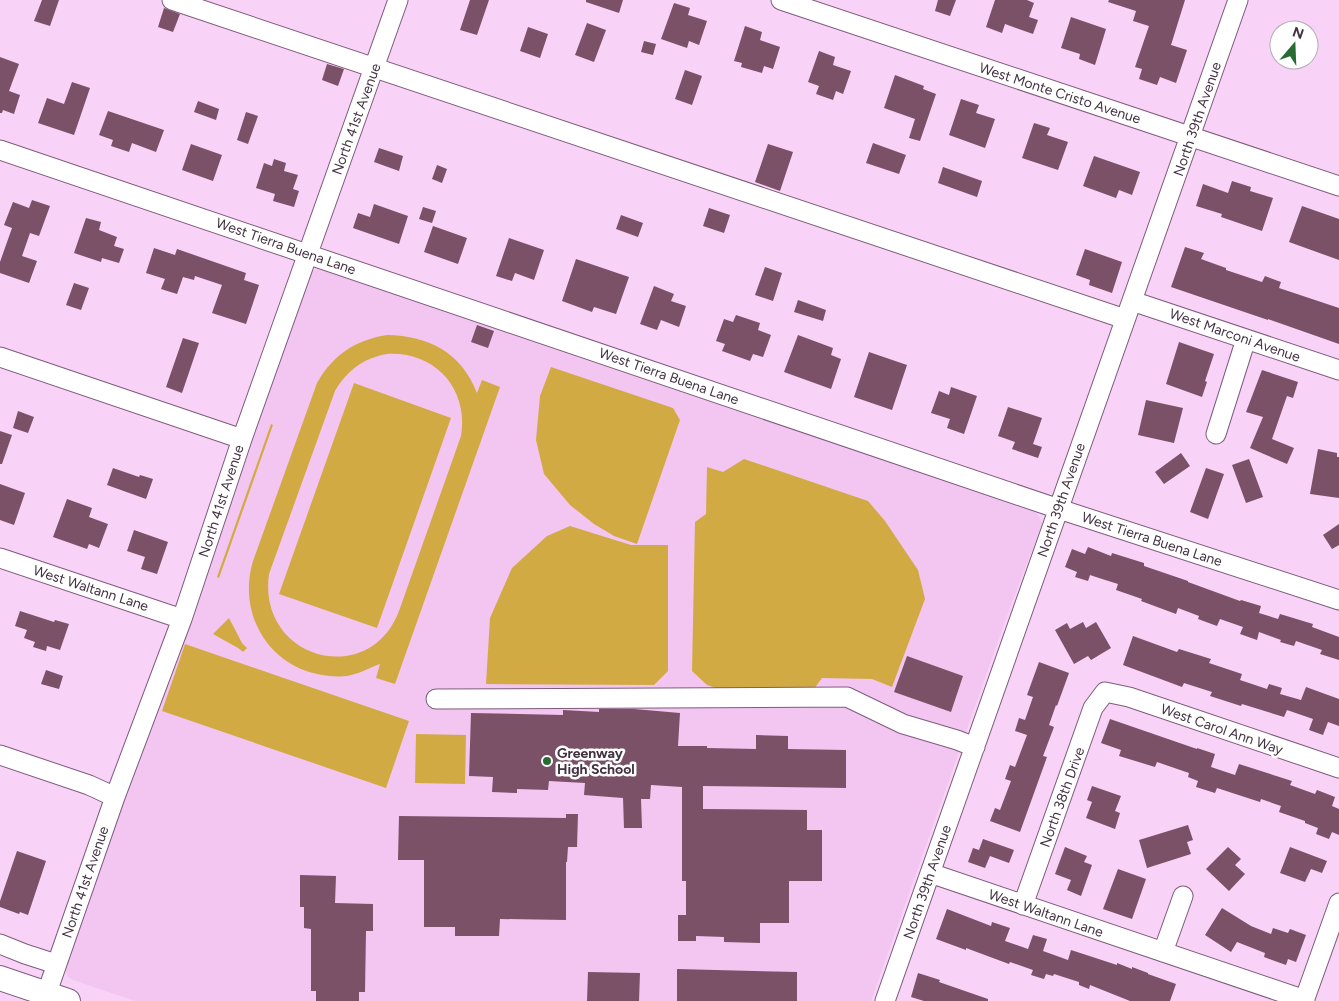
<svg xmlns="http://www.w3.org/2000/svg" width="1339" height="1001" viewBox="0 0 1339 1001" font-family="Figtree,sans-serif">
<rect width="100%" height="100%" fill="#f8d2f7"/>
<!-- built -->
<path fill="#f2c6f1" d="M320 268H325L349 279 1018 504 1036 512 1040 518 1042 524 1008 613 871 1001H135L73 980 68 977 65 970V965L310 277 311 272Z"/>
<!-- green -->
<path fill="#d2aa44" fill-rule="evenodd" d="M387 335C429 336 461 352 477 393L482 380 500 387 395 684 376 678 380 664C369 668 359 674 347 676 338 677 326 676 317 674 265 663 238 610 253 561L317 383C333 355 355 340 387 335ZM387 354C434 351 469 388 461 436L399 611C369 690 257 659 269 574L335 391C347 371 363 358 387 354Z
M551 367 673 408 680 420 637 544 614 536 594 524 570 505 544 474 536 440 540 396Z
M354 383 451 418 377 628 279 594Z
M271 424 273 425 219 578 217 577Z
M744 459 868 501 885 521 918 570 925 599 892 687 872 679 822 678 814 689 716 688 707 685 692 671 695 522 706 514 707 467 723 472Z
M570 526 631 545H668V671L654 685 486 684 490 618 512 568 547 536Z
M229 618 242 643 247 648 243 652 238 648 213 634Z
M185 644 409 721 386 788 162 711Z
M416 734 466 735 465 784 415 783Z"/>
<!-- building -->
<path fill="#7b5167" d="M42 0H59L50 26 34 21Z
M470 0H489L477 35 460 30Z
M586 0H623L619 13 586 2Z
M938 0H956L950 16 935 11Z
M995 0H1027L1034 3 1029 17 1038 20 1033 34 1005 24 1002 33 986 27Z
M1109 0H1185L1171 45 1187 50 1176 83 1160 77 1157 85 1139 79 1142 69 1135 67 1149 26 1133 21 1136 11 1108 2Z
M674 3 690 8 688 15 707 21 699 45 689 41 687 48 661 39Z
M164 8 180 14 173 32 158 27Z
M1071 17 1106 29 1095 65 1079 59 1080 54 1061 48Z
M587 23 606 30 594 62 575 55Z
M745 26 762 32 760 40 780 47 773 69 764 66 762 73 741 67 742 63 734 61Z
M528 27 548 34 540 58 520 51Z
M644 41 656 44 653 55 641 52Z
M819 51 835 57 833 65 851 71 843 94 836 91 833 100 816 94 819 86 808 82Z
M0 57 19 64 9 91 20 95 14 114 3 110 2 113H0Z
M327 64 344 69 338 86 322 80Z
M685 70 702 76 692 105 675 99Z
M895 75 924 86 923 89 936 94 920 141 909 138 915 119 884 108Z
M72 82 90 88 74 135 38 123 47 98 64 104Z
M961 99 979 105 976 113 995 119 985 148 949 135Z
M198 101 219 109 216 120 194 112Z
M108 111 164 130 156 152 132 143 129 152 111 146 113 140 99 135Z
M246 112 258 116 248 144 237 140Z
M1034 123 1050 128 1047 135 1068 142 1058 170 1022 158Z
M873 143 906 155 899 174 866 163Z
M191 144 222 155 213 181 182 170Z
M768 144 793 152 780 191 755 182Z
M379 148 403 156 399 171 374 162Z
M1094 156 1140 172 1132 195 1119 190 1116 198 1083 186Z
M274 159 286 163 284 171 298 175 293 189 299 191 294 207 273 201 275 194 256 188 264 163 272 166Z
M437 165 447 169 442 183 432 179Z
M943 167 982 181 977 197 938 183Z
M1232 181 1251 187 1250 191 1273 198 1262 231 1221 217 1222 214 1196 206 1203 184 1228 193Z
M32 200 50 206 39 236 30 233 22 256 37 261 29 283 0 273V262L12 228 4 225 13 202 29 208Z
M374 204 408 216 399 244 353 228 358 213 370 217Z
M1302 206 1339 219V260L1289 242Z
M423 207 436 211 432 223 419 219Z
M709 208 730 215 724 233 703 226Z
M621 215 643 223 638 237 616 229Z
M86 218 101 222 99 230 117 237 114 246 124 249 119 263 102 258 101 262 74 253Z
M433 226 467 238 458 264 424 252Z
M509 238 544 250 534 280 515 273 512 281 496 276Z
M1185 247 1204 253 1201 259 1226 268V270L1262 282 1265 276 1281 282 1279 288 1339 308V344L1268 319V320L1171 287Z
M154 248 175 255 177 249 246 273 244 280 259 285 246 324 212 313 222 285 195 276 194 280 183 277 177 294 161 289 165 279 146 273Z
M1085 249 1122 262 1112 293 1089 285 1090 280 1076 275Z
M576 259 629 277 616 314 594 307 592 312 562 301Z
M765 267 782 273 773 301 755 295Z
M74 283 89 288 81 310 66 305Z
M654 286 674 294 671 301 686 306 679 327 661 320 657 330 640 324Z
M798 300 826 310 823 321 794 312Z
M736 315 760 323 758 330 771 335 763 357 753 354 750 361 722 351 725 344 716 341 724 319 733 322Z
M477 325 494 331 488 348 471 342Z
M798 335 833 348 831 355 841 359 831 389 784 372Z
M183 338 199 343 182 393 166 387Z
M1179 342 1214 354 1205 381 1207 382 1202 397 1166 384Z
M869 352 907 365 892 410 854 397Z
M1262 370 1298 382 1293 398 1287 396 1272 439 1294 448 1287 464 1250 448 1263 417 1246 412Z
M951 387 977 396 964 434 947 428 950 419 931 413 939 391 949 395Z
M1146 400 1183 408 1174 443 1138 435Z
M1008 407 1042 418 1033 444 1042 447 1038 458 1012 449 1015 442 998 436Z
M18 411 34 417 28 433 13 428Z
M0 431 12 435 2 464H0Z
M1318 449 1337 453V457H1339V498L1310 494Z
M1181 453 1190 466 1164 484 1155 472Z
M1249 459 1263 497 1246 503 1232 465Z
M113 468 139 477 140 475 153 479 146 499 107 485Z
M1206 468 1224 474 1208 519 1190 512Z
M0 484 25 493 14 525 0 520Z
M67 499 92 508 89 517 108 524 99 548 89 544 87 549 53 537Z
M1339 524V545L1332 549 1323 535Z
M134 530 168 542 157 574 141 569 145 557 127 551Z
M1088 547 1111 556 1112 553 1144 563V566L1188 581V582L1240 601 1241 600 1261 606 1259 613 1278 619 1280 614 1313 624 1312 627 1339 637V660L1320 654 1322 650 1296 641 1294 646 1280 642 1281 640 1259 632 1257 640 1240 634 1243 627 1220 619 1217 626 1198 619 1199 616 1178 608 1176 614 1141 601 1142 599 1116 590 1118 584 1099 578 1090 575 1088 581 1075 577 1077 572 1065 567 1072 549 1085 554Z
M20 611 54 622 55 620 69 624 60 650 47 646 46 651 33 647 35 642 24 638 27 630 15 626Z
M1083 622 1086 628 1096 622 1111 648 1091 660 1088 656 1074 664 1055 630 1067 623 1070 629Z
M1133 636 1177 652 1179 649 1211 659 1209 663 1242 674 1240 680 1267 689 1269 684 1282 688 1280 694 1301 700 1306 687 1339 699V726L1328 722 1323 735 1309 730 1313 719 1287 710 1284 717 1242 704 1241 706 1210 696 1212 692 1184 683 1182 687 1123 665Z
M907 656 963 676 951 712 894 692Z
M1039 662 1069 673 1057 706 1056 705 1049 725 1054 727 1043 756 1047 757 1020 832 990 821 995 808 1000 810 1011 781 1005 779 1010 765 1015 767 1027 735 1015 731 1019 718 1025 720 1033 697 1027 695Z
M46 670 63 676 59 689 41 684Z
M599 709H634L680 713 678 746H707V748L756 749V735L788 736V749L846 750V788L703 786V809L807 810V830H822V881H789V923H760V943L724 942V937L696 936V941H678V915H686V881H682V787L651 785 650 799H641L642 828H624L623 798 584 795 585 783 549 781 548 790 517 789V793L492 792 493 777 469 776 471 713 563 715V710L599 712Z
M1110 719 1197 749V748L1215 754 1211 767 1235 775 1239 764 1292 781 1290 785 1315 794 1317 790 1335 797 1332 806 1339 809V835L1332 832 1329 839 1316 834 1318 828 1305 823V821L1279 812 1281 806 1261 799 1260 802 1217 788 1215 793 1196 787 1198 781 1188 777 1189 773 1157 762 1155 767 1119 756 1121 750 1101 743Z
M1092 786 1121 796 1115 811 1120 813 1115 829 1086 818 1092 802 1087 800Z
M566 814H578L577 847H568L567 862H566V920L500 919 499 936H455V927H424V860H398L399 816 566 818Z
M1188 825 1193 840 1187 842 1191 854 1147 868 1139 840Z
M983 839 1014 850 1009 863 990 856 985 868 968 862 973 848 979 850Z
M1065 847 1087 856 1084 862 1092 865 1081 896 1067 890 1071 880 1055 874Z
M1228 847 1241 859 1235 865 1245 874 1229 891 1206 869Z
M1290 847 1327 861 1322 873 1311 869 1305 882 1280 873Z
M17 851 46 861 28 915 20 912 19 914 0 907V901Z
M1118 869 1146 879 1132 919 1103 909Z
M300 875 336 876 335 903 373 904V931H366L365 992H359V1001H316V991H311V929L304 928V907H300Z
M1222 908 1251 926 1271 934 1273 928 1288 933 1290 929 1306 935 1296 962 1288 959 1286 965 1264 957 1265 953 1237 942 1231 952 1205 935Z
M947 909 991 926 992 922 1010 928 1005 941 1028 949 1033 935 1047 939 1043 951 1068 960 1071 950 1117 965V963L1132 969V967L1148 973V974L1176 984 1170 1001H1130L1090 985 1089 989 1079 985V982L1054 974 1053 976 1046 974 1044 979 1031 975 1033 970 1010 962 1009 964 966 948V950L936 939Z
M677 969 797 972V1001H677Z
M588 972 640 973 639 1001H587Z
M918 973 940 980 939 982 988 999V1001H924L911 997Z"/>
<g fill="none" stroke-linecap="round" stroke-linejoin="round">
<defs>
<path id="minor" d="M172 0 1125 319
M781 0 1339 186
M0 150 1059 509 1339 600
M1132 301 1339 370
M0 357 242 439
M1216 434 1246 339
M0 558 182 619
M436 699 847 697 903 724 957 740 975 747
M0 755 89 785 115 797
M930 873 1305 1000
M1023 905 1093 708 1105 692 1129 697 1339 768
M0 944 25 954 56 964
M1163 952 1183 896
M44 1001 115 797 182 619 242 439 398 0
M885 1001 1238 0
M1304 1001 1339 903"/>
<path id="major" d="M0 978 68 1001"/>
</defs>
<!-- minor casing -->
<use href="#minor" stroke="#7d5c7c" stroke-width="21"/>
<!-- major casing -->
<use href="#major" stroke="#7d5c7c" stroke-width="26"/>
<!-- minor -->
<use href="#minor" stroke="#fff" stroke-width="19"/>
<!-- major -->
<use href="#major" stroke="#fff" stroke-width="24"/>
</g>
<!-- markers -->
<circle fill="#296b35" stroke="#fff" stroke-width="2" cx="547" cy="761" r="5"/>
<g text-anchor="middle" stroke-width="5" stroke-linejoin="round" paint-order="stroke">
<!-- street labels -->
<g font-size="14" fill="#433342" stroke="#fff">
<text transform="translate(1060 93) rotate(18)" y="5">West Monte Cristo Avenue</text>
<text transform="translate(356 119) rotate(-70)" y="5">North 41st Avenue</text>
<text transform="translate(1197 119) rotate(-71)" y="5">North 39th Avenue</text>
<text transform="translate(286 246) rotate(19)" y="5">West Tierra Buena Lane</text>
<text transform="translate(1235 335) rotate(19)" y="5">West Marconi Avenue</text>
<text transform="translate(669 376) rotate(19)" y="5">West Tierra Buena Lane</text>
<text transform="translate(1061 500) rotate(-71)" y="5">North 39th Avenue</text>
<text transform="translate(221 501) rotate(-72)" y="5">North 41st Avenue</text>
<text transform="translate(1152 539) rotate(18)" y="5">West Tierra Buena Lane</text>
<text transform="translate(91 588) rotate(18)" y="5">West Waltann Lane</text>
<text transform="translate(1222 729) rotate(19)" y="5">West Carol Ann Way</text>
<text transform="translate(1062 797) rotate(-70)" y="5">North 38th Drive</text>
<text transform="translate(85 882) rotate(-71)" y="5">North 41st Avenue</text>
<text transform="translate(927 882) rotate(-71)" y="5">North 39th Avenue</text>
<text transform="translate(1046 913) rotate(19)" y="5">West Waltann Lane</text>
</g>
<!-- poi labels -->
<g font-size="14" font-weight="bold" fill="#433342" stroke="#fff" text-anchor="start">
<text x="557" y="758">Greenway<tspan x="557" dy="16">High School</tspan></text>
</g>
</g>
<!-- north arrow -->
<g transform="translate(1294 45) rotate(19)"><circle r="24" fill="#ffffff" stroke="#b4adb3"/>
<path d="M0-4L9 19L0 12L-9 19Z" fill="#296b35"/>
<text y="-8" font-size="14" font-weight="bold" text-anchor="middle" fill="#433342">N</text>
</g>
</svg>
